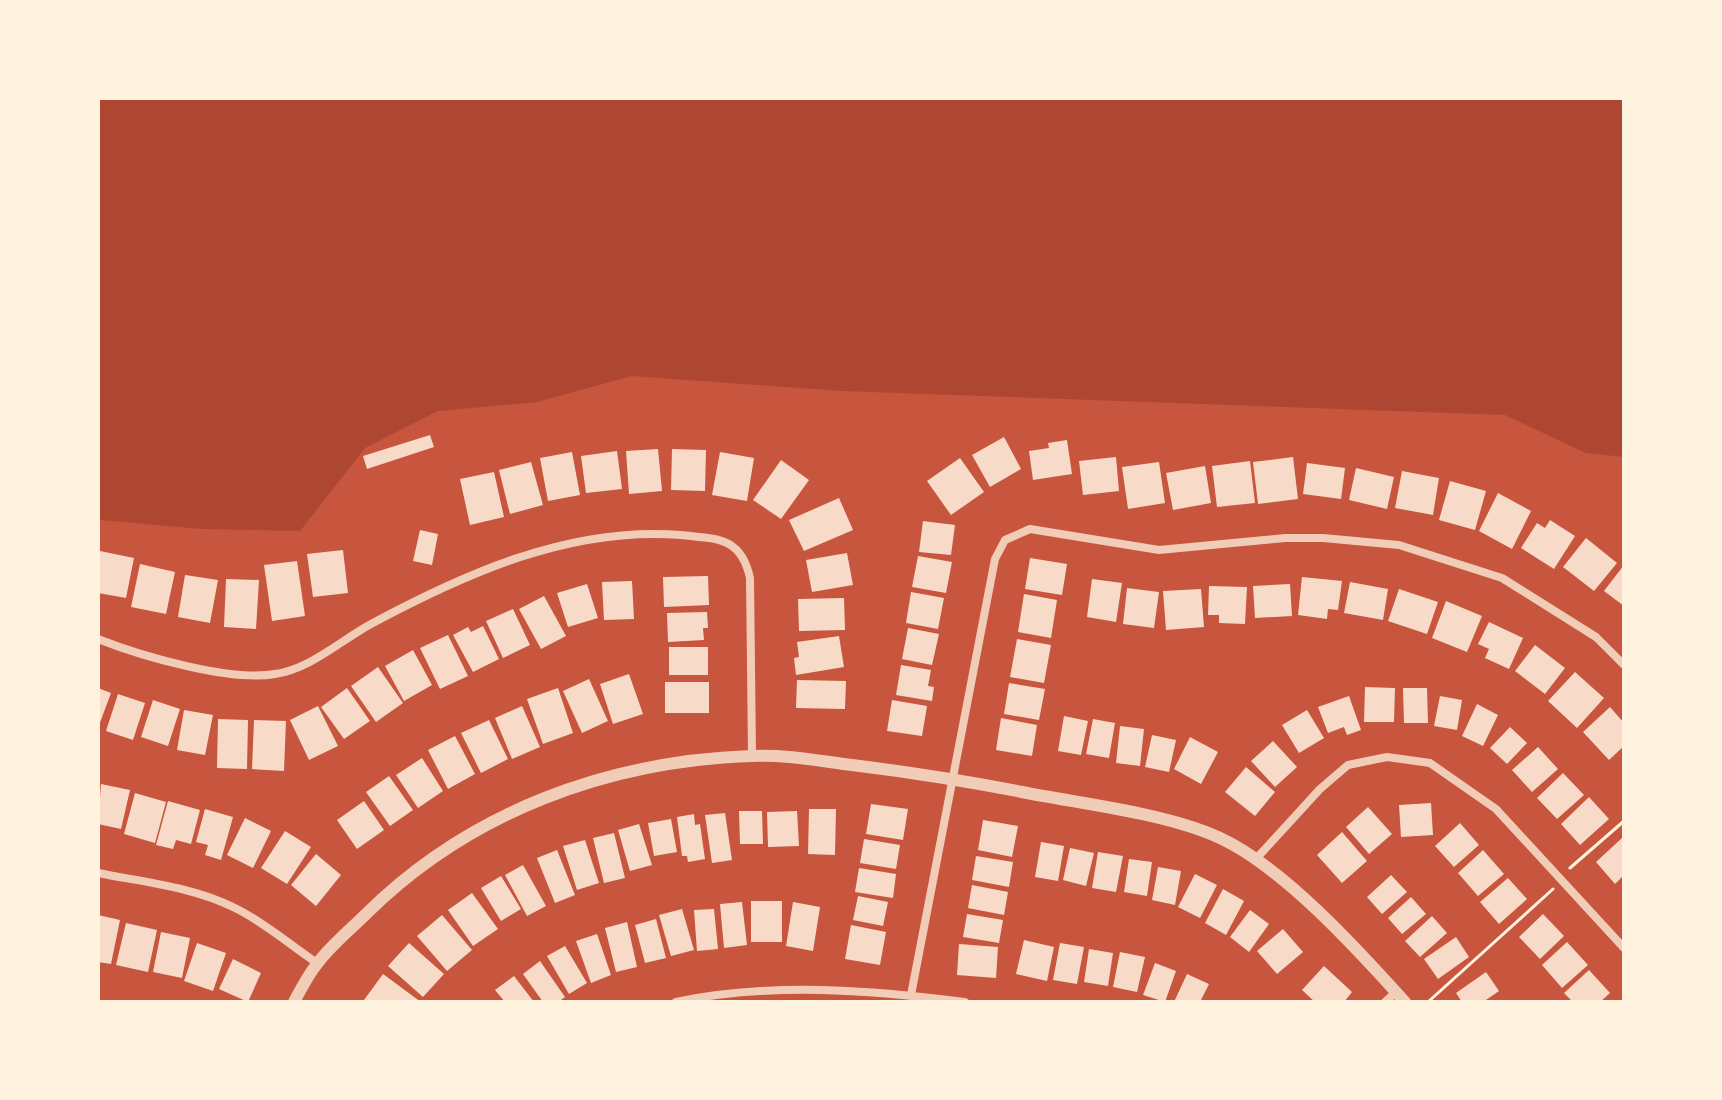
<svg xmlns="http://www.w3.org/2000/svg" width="1722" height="1100" viewBox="0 0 1722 1100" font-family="Jost,sans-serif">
<rect width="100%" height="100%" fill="#c8553d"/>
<!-- green -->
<path fill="#ae4732" d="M98 98H1624V457L1586 453 1505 415 842 391 632 376 537 402 438 411 365 448 300 531 202 529 100 520Z"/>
<!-- building -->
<path fill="#f7dbc8" d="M430 435 434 447 367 469 363 456Z
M1004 437 1021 469 990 487 972 455Z
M1067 440 1072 474 1033 480 1029 451 1049 448 1048 443Z
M658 449 662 491 629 494 626 451Z
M672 449 706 450 705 491 671 490Z
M617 451 622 489 586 493 581 456Z
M572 452 580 495 548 501 540 458Z
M720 452 754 458 747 501 712 495Z
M1116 457 1119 491 1083 495 1079 461Z
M1293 457 1298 499 1258 504 1253 462Z
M960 458 984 492 951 515 927 481Z
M781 460 809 480 781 519 753 500Z
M1250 461 1255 503 1217 507 1212 466Z
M531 462 543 505 510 514 499 470Z
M1159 462 1165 503 1128 509 1122 467Z
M1307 463 1345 468 1341 499 1303 494Z
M1205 466 1211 503 1173 510 1166 473Z
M1356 468 1394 477 1387 509 1349 500Z
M1402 471 1439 478 1433 515 1395 508Z
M494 472 504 517 470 525 460 479Z
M1450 481 1486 491 1475 530 1439 520Z
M1498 493 1531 511 1512 549 1479 531Z
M839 498 853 530 804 551 789 520Z
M1550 520 1575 536 1554 569 1521 548 1537 523 1545 528Z
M923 521 955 525 951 555 919 552Z
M420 530 438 534 432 565 413 561Z
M1586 538 1617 563 1594 591 1563 567Z
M343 550 348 593 313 597 307 554Z
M100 551 134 558 126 598 98 593Z
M847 553 853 585 812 592 806 560Z
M918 556 952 562 946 593 912 587Z
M1030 558 1067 564 1062 595 1025 589Z
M297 561 305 616 272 621 264 565Z
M140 564 175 572 166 614 131 607Z
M1624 565V606L1604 591Z
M185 575 218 580 210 623 178 617Z
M708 576 709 605 664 607 663 577Z
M1302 577 1342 581 1338 610 1328 609 1327 619 1298 615Z
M226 579 259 580 256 629 224 627Z
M1092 579 1122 583 1116 622 1087 617Z
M632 581 634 619 604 620 602 582Z
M1350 582 1388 589 1383 620 1344 613Z
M587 584 598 618 568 627 557 593Z
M1290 584 1292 616 1255 618 1253 586Z
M1209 586 1247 587 1245 624 1219 623V615H1208Z
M1127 588 1159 592 1154 628 1123 624Z
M1201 589 1204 627 1166 630 1163 591Z
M1399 589 1438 602 1427 634 1388 621Z
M911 592 944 598 938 629 906 623Z
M1024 594 1057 600 1051 638 1018 632Z
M544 596 566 636 541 649 519 609Z
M844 598 845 630 799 631 798 599Z
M1446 601 1482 616 1467 652 1432 638Z
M513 609 530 645 503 658 486 621Z
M707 612 708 628H703L704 640 668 642 667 613Z
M1489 622 1523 638 1509 669 1485 658 1489 649 1478 644Z
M483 626 499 659 473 672 453 635 468 627 471 632Z
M908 628 939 634 932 665 902 659Z
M448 635 468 676 440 689 420 648Z
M839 636 844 667 796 675 794 658 799 657 797 642Z
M1017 639 1051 645 1044 683 1010 677Z
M1535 645 1565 668 1545 694 1515 671Z
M669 647H708V675H669Z
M413 650 432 685 404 701 385 666Z
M901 665 931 670 928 686 934 687 932 701 896 695Z
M378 667 403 703 376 722 351 686Z
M1575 672 1604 698 1577 728 1548 701Z
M629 674 643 714 613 724 600 684Z
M589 679 608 721 582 733 563 691Z
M797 680 846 681 845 709 796 708Z
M665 682H709V713H665Z
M1009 683 1045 689 1039 720 1004 714Z
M1365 687 1395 688 1394 722H1364Z
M98 688 111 693 98 728Z
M347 688 370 721 344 739 321 707Z
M558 688 573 733 543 744 527 699Z
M1403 688H1427L1428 723H1404Z
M118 694 145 703 133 740 106 731Z
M1349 696 1361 730 1347 735 1344 727 1328 733 1318 707Z
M1440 696 1462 700 1457 730 1434 726Z
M153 700 180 709 168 746 141 737Z
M892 700 927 706 922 736 887 731Z
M1477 704 1498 715 1483 746 1462 736Z
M318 706 338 746 309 760 290 720Z
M522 706 540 747 512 759 495 718Z
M1610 707 1624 723V746L1609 760 1583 732Z
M184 710 213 715 205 755 177 750Z
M1307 710 1324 738 1299 753 1282 725Z
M1064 716 1088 721 1081 755 1058 751Z
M1001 718 1037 725 1032 756 996 750Z
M218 719 248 720 247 769 217 768Z
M1093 719 1115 723 1109 758 1086 754Z
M254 720 286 721 284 771 252 769Z
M489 720 508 759 481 773 461 733Z
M1120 726 1144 729 1140 766 1116 763Z
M1510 727 1527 743 1507 764 1490 748Z
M1152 735 1176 740 1169 772 1145 767Z
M455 736 475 774 448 789 428 750Z
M1190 737 1218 752 1201 784 1174 769Z
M1273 741 1297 767 1275 787 1251 761Z
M1538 747 1558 769 1532 792 1512 770Z
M422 758 443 791 418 808 396 775Z
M1246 767 1275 792 1255 816 1225 792Z
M1563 773 1584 795 1557 819 1537 798Z
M389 776 413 810 390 826 366 792Z
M101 784 130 790 121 829 98 824Z
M135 793 166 802 155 843 124 834Z
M1589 797 1609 819 1580 845 1561 824Z
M168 801 200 810 191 844 176 840 173 849 156 845Z
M364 801 384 830 357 849 337 820Z
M1431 803 1433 835 1401 837 1399 805Z
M871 804 908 809 903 840 866 834Z
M1368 807 1392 834 1369 854 1346 827Z
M205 809 233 817 221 860 205 855 208 845 196 842Z
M809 809H836L835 855 808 854Z
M739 811H762L763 844H740Z
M797 811 799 846 768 847 767 812Z
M725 813 732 860 712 863 705 815Z
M694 814 695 825 700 824 705 859 688 862 687 856H682L677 817Z
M245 818 271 831 253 868 227 855Z
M671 819 677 852 654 856 648 823Z
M983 820 1018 826 1012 857 978 850Z
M1460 823 1479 845 1454 867 1435 846Z
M639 824 652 865 630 871 618 830Z
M285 831 311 847 287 884 261 868Z
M1342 832 1367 861 1342 883 1317 855Z
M614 833 625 878 604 883 593 838Z
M1622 838 1624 875 1615 884 1596 862Z
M864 839 900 845 896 869 860 863Z
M585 840 599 883 577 890 563 846Z
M1041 842 1064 846 1058 881 1035 877Z
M1070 848 1094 853 1086 886 1063 880Z
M557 850 575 895 555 903 537 858Z
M1483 850 1504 874 1478 896 1458 873Z
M1098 852 1123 856 1116 892 1092 888Z
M316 854 341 875 316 906 291 885Z
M976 856 1013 862 1009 887 972 880Z
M1129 859 1152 862 1147 896 1124 892Z
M523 865 546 906 527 916 505 875Z
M1158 867 1181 871 1175 905 1152 900Z
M859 868 896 874 893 898 855 892Z
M1195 874 1217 885 1200 918 1178 907Z
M1391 875 1407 892 1382 914 1367 897Z
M501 876 521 909 501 921 481 888Z
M1508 878 1527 899 1499 924 1480 902Z
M972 885 1008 892 1004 915 968 908Z
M1223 889 1244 901 1226 935 1205 923Z
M472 893 498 929 473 946 448 910Z
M858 896 888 902 883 926 853 920Z
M1411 897 1426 914 1402 934 1388 918Z
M751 901H782V942H751Z
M742 902 747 945 724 948 720 904Z
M793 902 820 907 813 951 786 946Z
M682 909 694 950 671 956 659 915Z
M714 909 718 949 697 951 694 910Z
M1250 910 1269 924 1249 952 1230 937Z
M967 914 1003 920 999 943 963 937Z
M1543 914 1564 936 1540 959 1519 937Z
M98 915 120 920 111 964 98 962Z
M442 915 472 950 447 971 417 936Z
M1432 916 1447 933 1420 957 1405 941Z
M656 919 666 958 645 963 635 925Z
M627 922 637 967 616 972 605 928Z
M126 923 157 930 148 972 116 965Z
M851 925 886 932 880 965 845 959Z
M1283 929 1303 952 1277 974 1257 951Z
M161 932 190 938 182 978 153 972Z
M597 934 611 975 591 983 576 941Z
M1456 937 1469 957 1438 979 1424 959Z
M1024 940 1054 947 1047 981 1016 974Z
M1567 942 1588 965 1562 988 1542 965Z
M197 943 226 953 213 991 184 981Z
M409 943 444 974 423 997 388 966Z
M1060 943 1084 947 1077 984 1053 980Z
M959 944 998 947 996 978 957 975Z
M565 946 587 983 569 994 547 956Z
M1089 949 1113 953 1108 986 1084 982Z
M1120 952 1145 957 1137 992 1113 987Z
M233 959 261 973 248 1002 219 989Z
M540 961 565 997 558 1002H543L523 974Z
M1155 963 1176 971 1165 1002 1143 995Z
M1324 966 1352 992 1344 1002H1315L1302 990Z
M1589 970 1610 993 1600 1002H1573L1564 993Z
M1486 972 1499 991 1483 1002H1462L1456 993Z
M383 974 421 1002H367L364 1000Z
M1187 974 1209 984 1200 1002H1174Z
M514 976 534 1002H505L495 990Z"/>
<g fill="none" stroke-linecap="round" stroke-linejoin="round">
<!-- path -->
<path stroke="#fff3e0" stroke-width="3" d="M1570 868 1624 821
M1428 1002 1553 889"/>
<!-- minor -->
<path stroke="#f1ccb7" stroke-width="8" d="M98 639C141 656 230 682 275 674 310 669 340 641 371 624 466 573 571 526 681 535 716 539 741 536 750 578L752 755
M1255 860 1320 789 1348 765 1387 757 1430 763 1496 809 1624 948
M98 873C143 882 194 887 235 908 264 922 290 945 317 963
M911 995 995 559 1005 540 1030 529 1159 550 1285 538H1323L1399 545 1502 578 1596 637 1624 665
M676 1002C770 982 870 990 965 1002
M1385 1002 1396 992"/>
<!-- tertiary -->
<path stroke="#f1ccb7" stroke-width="12" d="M294 1002C301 989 308 975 317 964 330 946 350 930 366 914 469 812 607 761 751 756 785 754 819 761 852 765 909 772 966 781 1022 792 1082 804 1166 813 1220 838 1283 867 1359 951 1405 1002"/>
</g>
<!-- border -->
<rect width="1722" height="1100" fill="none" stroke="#fff3e0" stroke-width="200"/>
</svg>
